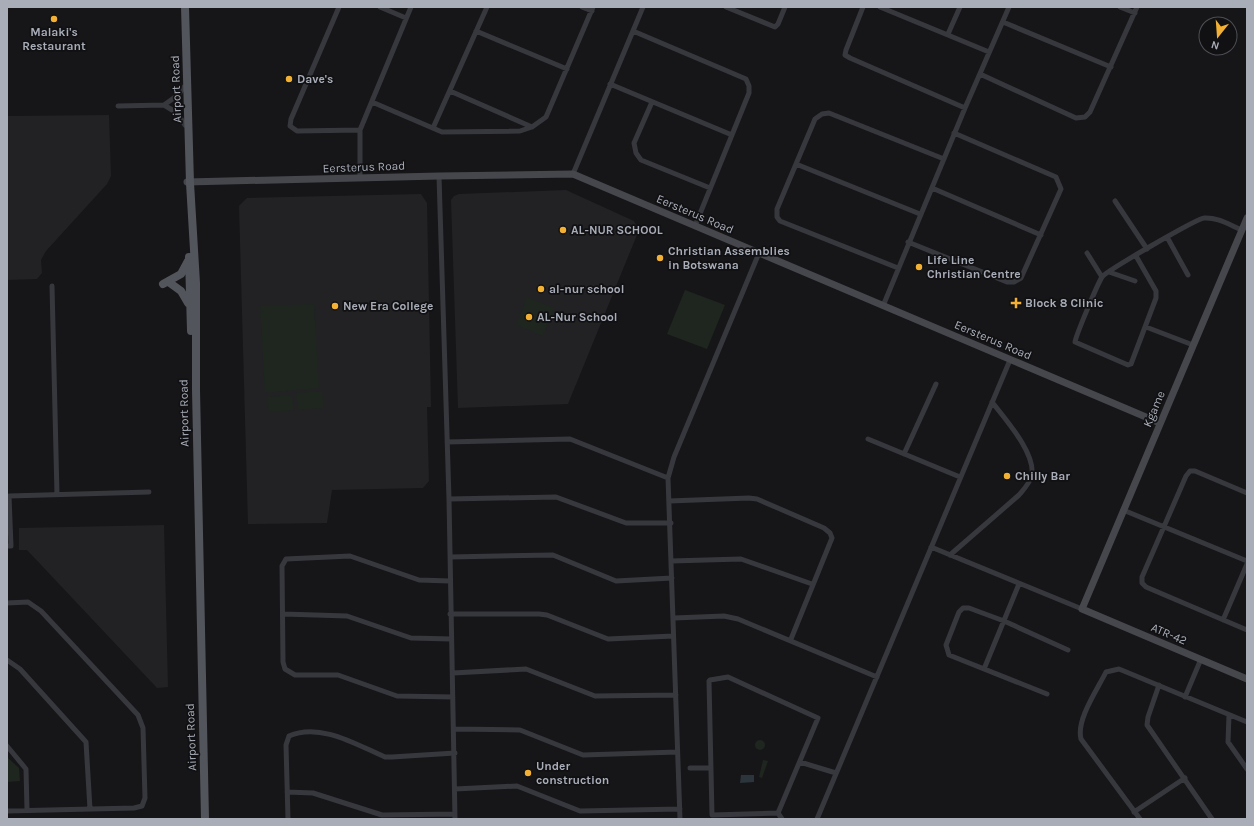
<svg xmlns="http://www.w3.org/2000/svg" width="1254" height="826" viewBox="0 0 1254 826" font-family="Karla,sans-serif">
<rect width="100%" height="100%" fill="#161618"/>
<!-- built -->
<path fill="#222225" d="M109 115 111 176 107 184 46 251 41 260 42 273 37 279 7 280V116Z
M566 190 634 221 639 230 568 404 458 408 451 200 454 196 459 194Z
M421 194 427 203 431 407H427L429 481 423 488 332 490 327 523 248 524 239 206 247 198Z
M164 525 168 687 157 688 27 550H19V528Z"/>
<!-- green -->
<path fill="#1e261f" d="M685 290 725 305 707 349 667 334Z
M527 297 554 308 543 336 516 325Z
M314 304 319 388 265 393 260 306Z
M322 391 324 408 298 410 296 393Z
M292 395 294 410 269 412 267 397Z
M755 745a5 5 0 1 1 10 0a5 5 0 1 1-10 0Z
M7 757 19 768 20 781 7 782Z
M763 760 768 761 762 778 759 777Z"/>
<!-- water -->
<path fill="#2c353c" d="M741 775H754V782L740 783Z"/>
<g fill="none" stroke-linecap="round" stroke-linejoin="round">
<!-- street -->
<path stroke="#37383d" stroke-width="5" d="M339 7 291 119 290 126 297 131 360 130
M380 7 406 18
M582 7 592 11
M726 7 775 27 778 24 785 7
M863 7 846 50 845 55 850 58 965 108
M880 7 989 52
M1120 7 1135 13
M1003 22 1111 67
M476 31 567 69
M633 31 746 79 749 86V93L695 226
M948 34 960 7
M980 74 1076 118 1085 117 1090 112 1137 7
M610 84 732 135
M450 91 532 127
M372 102 442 132 520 131 532 127 546 117 593 7
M652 102 634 143 636 153 641 160 710 188
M164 105 178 95 184 87
M118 106 164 105 177 113 185 125
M433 128 487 7
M796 164 920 214
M573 174 643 7
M439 176 449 499 455 819
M360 178V130L411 7
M932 188 1041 235
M1115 201 1147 249
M1167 237 1188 275
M908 242 1007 282H1014L1021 278 1061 189 1056 177 954 133
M1087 253 1102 277
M1136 256 1156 291V298L1131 364 1128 365 1075 342C1076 335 1098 283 1102 277 1106 271 1198 218 1204 218 1217 217 1230 225 1242 230
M898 268 780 221 777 217V209L815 119 822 114 829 113 944 159
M1109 272 1135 281
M52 286 57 495
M883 306 965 108 1009 7
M1146 327 1193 345
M868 439 960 477
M447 442 570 439 668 478
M904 454 936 384
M1247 493 1195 471H1190L1186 476 1142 577V583L1146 587 1247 630
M449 499 556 497 626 523H671
M669 501 749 498 757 499 824 528 830 533 832 538 791 639
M1123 510 1247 561
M7 546H11L9 496 149 492
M931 547 1082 609
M950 555 1019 495C1024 489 1030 483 1032 475 1035 452 1005 419 992 402
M450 557 553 555 616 581 672 578
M671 561 741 559 812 584
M450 581 419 580 350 556 286 559 282 566 283 662 285 669 295 675H338L397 696 453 697
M7 603 28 602 41 611 138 715 143 728 145 798 142 806 134 808 7 811
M283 614 347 616 411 638 451 639
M450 614H539L547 615 608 639 673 636
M674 618 724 616 738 619 877 677
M1223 620 1247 564
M7 660 20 669 86 742 90 809
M984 669 1019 584
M453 673 526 669 595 696 676 695
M728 677 818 718 778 813 712 815 709 681 710 680Z
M1159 685 1148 717 1147 725 1212 819
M1047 694 949 655 946 645 959 612 963 608H969L1004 621 1068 650
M1185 697 1201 659
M1229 715 1228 742 1247 769
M454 729 520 730 583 755 677 752
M7 746 26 769 27 810
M800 762 836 773
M690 768H711
M455 789 517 786 580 811 680 809
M287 792 313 793 382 815 455 814
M1134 812 1185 778
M778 813 782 819
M288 819 286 745 289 736C320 722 357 745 385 757H392L455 753
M680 819 668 478 674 457 759 253
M817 819 1010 360
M1140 819 1081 739C1076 720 1097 690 1106 672L1119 669 1247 722"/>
<!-- secondary -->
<path stroke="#45474d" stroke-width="7" d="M187 182 439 176 573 174 1160 423
M1247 218 1082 609 1247 679"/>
<!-- primary -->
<path stroke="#53555c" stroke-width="8" d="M185 7 190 183 196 283V390L205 819
M189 257 191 331
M170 283 181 291 188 303
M163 284 181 274 188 261"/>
</g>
<!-- markers -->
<g fill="#f2b134" stroke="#111113" stroke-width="1.5">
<circle cx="54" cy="19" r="4"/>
<circle cx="289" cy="79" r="4"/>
<circle cx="563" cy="230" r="4"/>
<circle cx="660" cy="258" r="4"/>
<circle cx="919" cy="267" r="4"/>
<circle cx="541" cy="289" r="4"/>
<path d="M1014 297h4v4h4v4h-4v4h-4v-4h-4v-4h4z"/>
<circle cx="335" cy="306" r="4"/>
<circle cx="529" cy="317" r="4"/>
<circle cx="1007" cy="476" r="4"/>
<circle cx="528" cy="773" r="4"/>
</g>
<g text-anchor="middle" stroke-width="3.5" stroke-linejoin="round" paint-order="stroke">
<!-- poi labels -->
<g font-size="12" font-weight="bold" fill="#a8adb8" stroke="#111113" text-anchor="start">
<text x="54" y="36" text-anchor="middle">Malaki's<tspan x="54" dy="14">Restaurant</tspan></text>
<text x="297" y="83">Dave's</text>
<text x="571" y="234">AL-NUR SCHOOL</text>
<text x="668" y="255">Christian Assemblies<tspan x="668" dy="14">in Botswana</tspan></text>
<text x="927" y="264">Life Line<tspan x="927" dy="14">Christian Centre</tspan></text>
<text x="549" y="293">al-nur school</text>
<text x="1025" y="307">Block 8 Clinic</text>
<text x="343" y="310">New Era College</text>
<text x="537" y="321">AL-Nur School</text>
<text x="1015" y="480">Chilly Bar</text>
<text x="536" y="770">Under<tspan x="536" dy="14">construction</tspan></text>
</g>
<!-- street labels -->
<g font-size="12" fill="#a8adb8" stroke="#111113">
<text transform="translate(176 89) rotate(-92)" y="4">Airport Road</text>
<text transform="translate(364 167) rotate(-2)" y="4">Eersterus Road</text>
<text transform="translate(695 214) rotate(23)" y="4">Eersterus Road</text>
<text transform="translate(993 340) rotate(23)" y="4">Eersterus Road</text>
<text transform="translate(1154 409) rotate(-67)" y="4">Kgame</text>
<text transform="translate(184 413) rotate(-91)" y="4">Airport Road</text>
<text transform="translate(1169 634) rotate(23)" y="4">ATR-42</text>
<text transform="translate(191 737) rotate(-92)" y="4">Airport Road</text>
</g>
</g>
<!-- border -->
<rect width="1254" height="826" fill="none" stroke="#a8adb8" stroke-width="16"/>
<!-- north arrow -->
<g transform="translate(1218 36) rotate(197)"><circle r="19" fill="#111113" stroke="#4d4f55"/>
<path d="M0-3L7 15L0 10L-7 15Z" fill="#f2b134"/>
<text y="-6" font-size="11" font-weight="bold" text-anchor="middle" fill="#a8adb8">N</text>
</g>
</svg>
